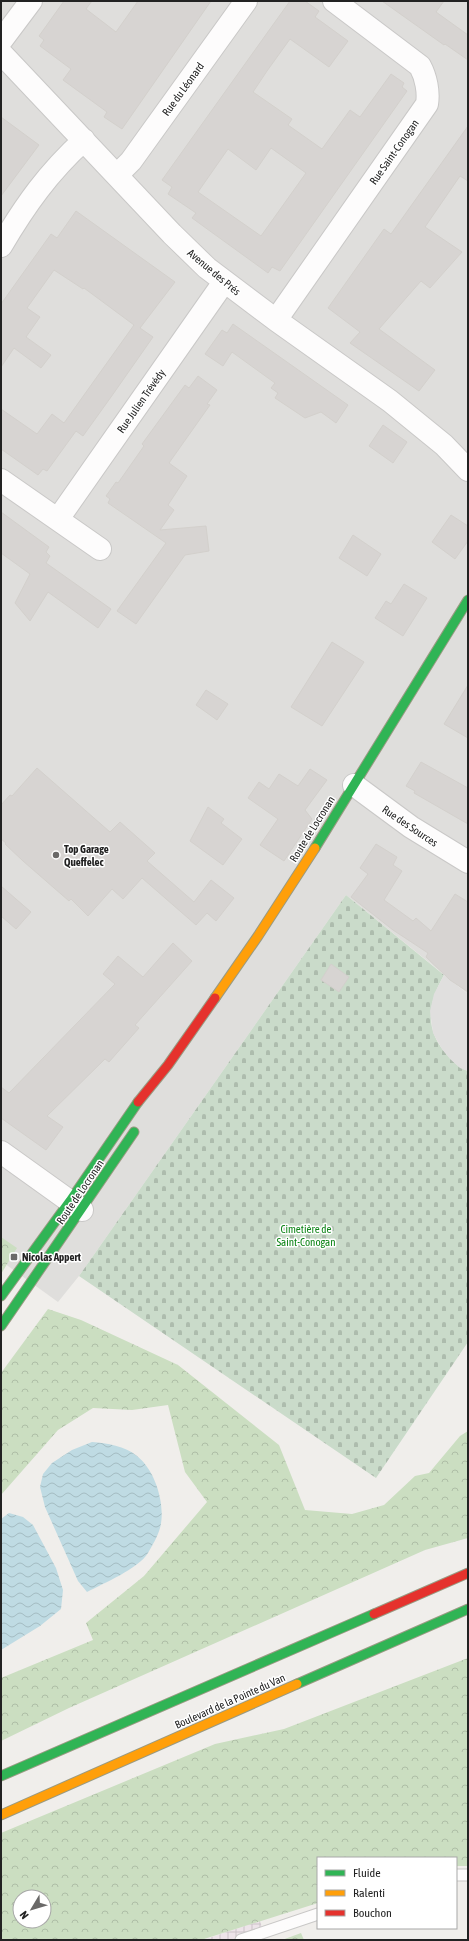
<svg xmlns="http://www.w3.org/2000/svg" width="469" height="1941" viewBox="0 0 469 1941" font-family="'Asap Condensed',sans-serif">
<defs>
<pattern id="industrial-grid" width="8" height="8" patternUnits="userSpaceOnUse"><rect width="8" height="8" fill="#ede4e9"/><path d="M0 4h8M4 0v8" fill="none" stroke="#cbc3c8"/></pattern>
<pattern id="forest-crowns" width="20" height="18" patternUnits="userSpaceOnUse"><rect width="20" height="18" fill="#cbdec1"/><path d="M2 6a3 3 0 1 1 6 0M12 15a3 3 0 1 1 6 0" fill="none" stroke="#aebea6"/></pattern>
<pattern id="cemetery-stones" width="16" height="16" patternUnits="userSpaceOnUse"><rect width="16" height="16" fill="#cadbca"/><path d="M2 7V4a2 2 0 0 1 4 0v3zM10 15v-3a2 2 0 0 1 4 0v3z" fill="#adbcad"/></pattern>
<pattern id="water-waves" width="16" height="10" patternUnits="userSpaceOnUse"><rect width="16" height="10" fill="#bfdbe3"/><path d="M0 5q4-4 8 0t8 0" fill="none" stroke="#a4bcc2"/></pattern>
</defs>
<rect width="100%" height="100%" fill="#f0eeeb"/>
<!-- residential -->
<path fill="#dfdedc" d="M1 1H468V994L346 895 79 1276 58 1302 1 1261Z"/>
<!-- industrial -->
<path fill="url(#industrial-grid)" d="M260 1921 266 1940H203Z"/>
<!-- forest -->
<path fill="url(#forest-crowns)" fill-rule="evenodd" d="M1 1237 17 1248 1 1274Z
M48 1309 81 1320 178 1365 279 1445 305 1510 352 1514 384 1505 415 1476 429 1473 460 1436 468 1431V1538L425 1550 69 1708 1 1741V1678L93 1640 86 1623 144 1576 207 1502 185 1472 168 1405 132 1410 93 1408 58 1430 1 1495V1373Z
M468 1658V1866H456V1858H318V1903L201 1940H1V1833L215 1744 284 1729ZM20 1897H44V1921H20Z
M301 1933 304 1940H282Z"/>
<!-- cemetery -->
<path fill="url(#cemetery-stones)" d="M346 895 444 975C427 1005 424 1030 449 1057 455 1063 459 1068 468 1071V1342L376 1478 79 1276Z"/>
<!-- parking -->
<path fill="#e0dfde" d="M444 975 468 994V1071L460 1068 450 1059 442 1049 433 1033 430 1011 434 994Z"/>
<!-- water -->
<path fill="url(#water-waves)" d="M92 1442C107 1443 125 1446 137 1456 156 1471 166 1506 160 1528 158 1536 152 1546 148 1553 138 1569 104 1583 87 1592L78 1581 45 1507 40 1487 43 1474 52 1463 72 1450Z
M9 1513 23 1517 33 1525 56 1568 63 1590 61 1609 40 1626 1 1650V1519Z"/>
<!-- building -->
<path fill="#d7d4d2" stroke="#d3d0cc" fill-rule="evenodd" d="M64 1H92L86 9 116 32 138 1H211L122 129 104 117 107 112 63 80 71 69 40 46 44 40 39 36Z
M290 1H305L319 11 315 17 348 41 329 67 290 39 267 71 253 92 292 119 288 125 322 149 350 110 360 117 391 74 404 83 402 87 407 91 280 271 272 267 268 273 192 218 196 213 168 194 172 187 162 180ZM271 148 306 173 261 236 198 192 228 149 256 170Z
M382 1H444L436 12 468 35V60L445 44 444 45Z
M1 117 39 145 1 196Z
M468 126V181L460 176 425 227 462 252 430 288 421 281 379 329 435 370 419 391 350 343 360 332 328 308 384 229 391 234Z
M76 211 175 282 140 328 153 337 111 397 83 436 76 431 47 471 43 469 38 475 1 449V409L37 434 52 414 64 423 134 325 84 288 83 289 54 270 27 308 40 317 26 337 51 355 41 368 14 348 1 367V304L51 234 57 238Z
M233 324 348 405 336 423 321 412 305 418 275 398 278 393 271 388 275 383 232 352 223 366 205 354 222 330 227 333Z
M198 376 217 390 207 404 210 405 169 463 187 476 168 505 174 510 160 530 206 526 209 551 185 555 136 624 117 611 166 543 108 503 110 499 106 496 116 482 118 483 144 446 142 444 185 385 189 388Z
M383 425 407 442 393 463 369 446Z
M1 512 49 547 46 552 50 556 46 563 111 609 98 628 48 592 30 621 15 603 30 574 1 553Z
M451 515 468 526V541L455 559 432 542Z
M353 535 381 554 367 576 339 558Z
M404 584 427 598 403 636 375 618 386 601 391 604Z
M332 642 364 662 322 726 291 707Z
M468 685V738L444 724Z
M206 690 228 704 217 720 196 705Z
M421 762 468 788V824L414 793 415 791 406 786Z
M37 768 110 832 120 822 155 853 147 861 194 902 211 880 234 898 216 921 207 913 196 925 142 878 123 899 112 889 88 916 71 899 69 901 23 861 5 844 6 843 1 839V805L10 795 12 796Z
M310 769 327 780 305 810 312 819 284 861 260 845 278 819 248 798 259 782 269 789 279 774 298 786Z
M208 807 224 819 221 823 242 839 223 865 190 841Z
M376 844 397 857 393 865 402 871 384 900 413 921 416 918 431 931 455 894 468 902V992L450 980 426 957 428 953 393 930 351 897 368 874 360 868Z
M1 886 31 912 16 929 1 916Z
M173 943 192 961 135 1025 139 1028 109 1062 105 1059 47 1116 63 1127 46 1150 1 1118V1087L9 1093 115 984 103 974 118 956 143 977Z
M331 964 349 977 339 992 321 980Z"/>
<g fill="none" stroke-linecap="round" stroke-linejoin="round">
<defs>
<path id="lane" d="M456 1875H468
M241 1940 318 1914"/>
<path id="street" d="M1 41 31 1
M1 53 172 234 207 268 276 320 390 401 444 445 468 470
M117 175 131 161 246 1
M1 246C26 204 48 173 84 140
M276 320 427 104C429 92 426 77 420 66L334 1
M1 480 100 549
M58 519 224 282
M354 785 411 827 468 862
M1 1152 82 1210"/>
<path id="fast" d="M315 848 468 600
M1 1296 70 1201 138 1102
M1 1326 134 1132
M297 1684 468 1609
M1 1776 374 1614"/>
<path id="slow" d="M215 998 258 936 315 848
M1 1815 297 1684"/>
<path id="jam" d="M138 1102 168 1065 215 998
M374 1614 468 1573"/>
</defs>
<!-- lane casing -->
<use href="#lane" stroke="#c9c8c7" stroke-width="13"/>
<!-- street casing -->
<use href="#street" stroke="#c9c8c7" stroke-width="24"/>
<!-- fast casing -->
<use href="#fast" stroke="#999a82" stroke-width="11"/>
<!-- slow casing -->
<use href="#slow" stroke="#999a82" stroke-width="11"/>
<!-- jam casing -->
<use href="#jam" stroke="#999a82" stroke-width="11"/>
<!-- lane -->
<use href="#lane" stroke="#fdfcfc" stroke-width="11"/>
<!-- street -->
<use href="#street" stroke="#fdfcfc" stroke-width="22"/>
<!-- fast -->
<use href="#fast" stroke="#30b455" stroke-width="9"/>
<!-- slow -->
<use href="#slow" stroke="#ff9f0a" stroke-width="9"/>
<!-- jam -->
<use href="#jam" stroke="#e5322d" stroke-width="9"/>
</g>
<!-- markers -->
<g fill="#6a6968" stroke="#fff" stroke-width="1.5">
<circle cx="56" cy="855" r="4"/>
<rect x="10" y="1253" width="8" height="8" rx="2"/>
</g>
<g text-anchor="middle" stroke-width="3" stroke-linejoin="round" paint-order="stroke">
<!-- street labels -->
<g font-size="11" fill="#222" stroke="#fff">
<text transform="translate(183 89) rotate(-54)" y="4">Rue du Léonard</text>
<text transform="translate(394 152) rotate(-55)" y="4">Rue Saint-Conogan</text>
<text transform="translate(214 272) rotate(40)" y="4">Avenue des Prés</text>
<text transform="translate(141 401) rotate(-55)" y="4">Rue Julien Trévédy</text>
<text transform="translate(410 826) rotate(34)" y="4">Rue des Sources</text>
<text transform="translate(312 829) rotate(-58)" y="4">Route de Locronan</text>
<text transform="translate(80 1192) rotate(-56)" y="4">Route de Locronan</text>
<text transform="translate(230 1701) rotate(-24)" y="4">Boulevard de la Pointe du Van</text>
</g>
<!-- poi labels -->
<g font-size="11" font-weight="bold" fill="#222" stroke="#fff" text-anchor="start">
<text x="64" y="853">Top Garage<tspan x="64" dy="13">Queffelec</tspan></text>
<text x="22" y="1261">Nicolas Appert</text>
</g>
<!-- park labels -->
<g font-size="11" fill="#0c8416" stroke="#fff">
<text x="306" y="1233">Cimetière de<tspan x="306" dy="13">Saint-Conogan</tspan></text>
</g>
</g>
<!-- border -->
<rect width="469" height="1941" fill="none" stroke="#222222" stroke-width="4"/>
<!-- legend -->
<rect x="317" y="1857" width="140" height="72" fill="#ffffff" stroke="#a7a7a7"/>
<rect x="325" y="1870" width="20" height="6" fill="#30b455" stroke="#a7a7a7"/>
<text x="353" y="1877" font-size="12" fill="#222222">Fluide</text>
<rect x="325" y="1890" width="20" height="6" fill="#ff9f0a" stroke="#a7a7a7"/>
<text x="353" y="1897" font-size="12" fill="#222222">Ralenti</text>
<rect x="325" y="1910" width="20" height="6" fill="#e5322d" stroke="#a7a7a7"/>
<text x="353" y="1917" font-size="12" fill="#222222">Bouchon</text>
<!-- north arrow -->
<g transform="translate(32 1909) rotate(232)"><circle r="19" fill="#ffffff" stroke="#a7a7a7"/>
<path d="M0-3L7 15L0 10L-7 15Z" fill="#6a6968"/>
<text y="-6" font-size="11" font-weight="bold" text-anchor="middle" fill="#222222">N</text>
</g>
</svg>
